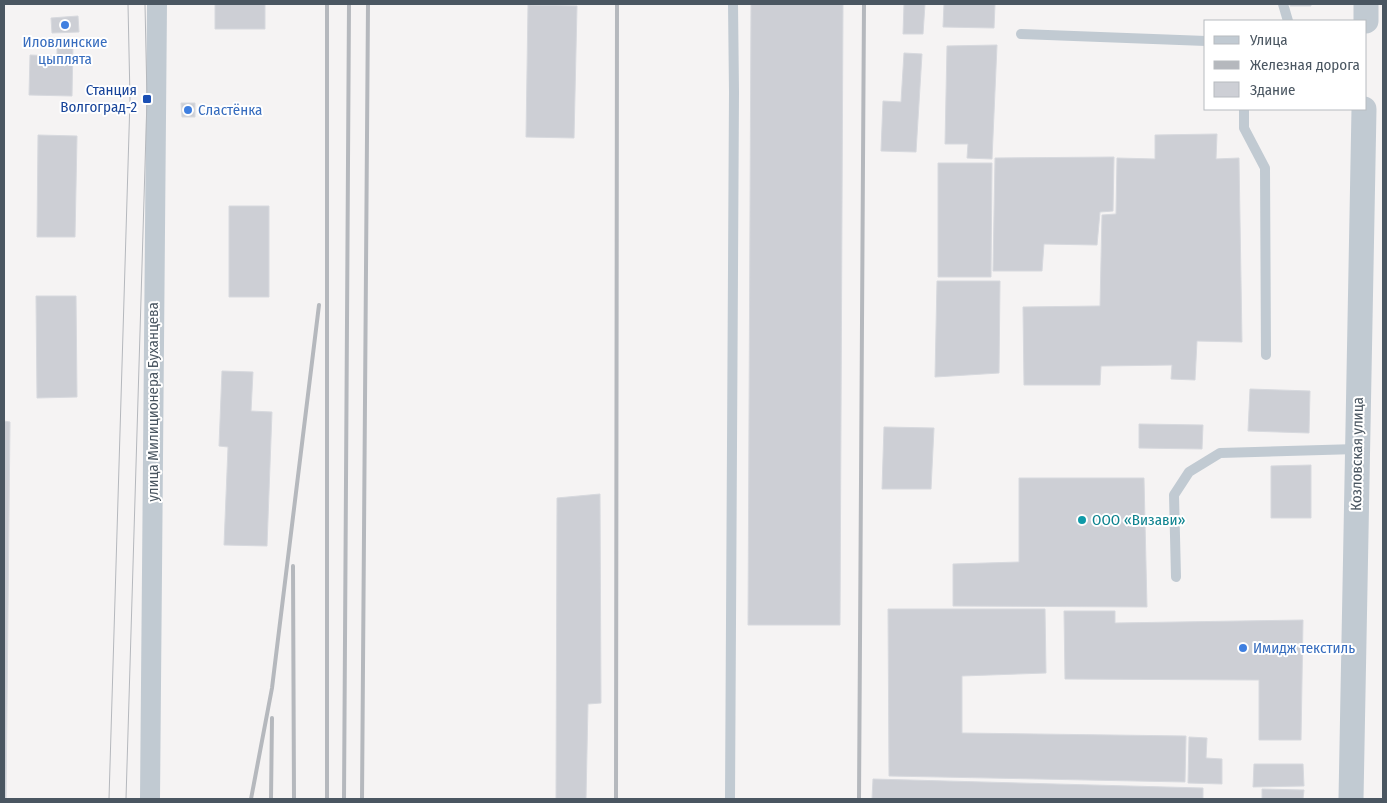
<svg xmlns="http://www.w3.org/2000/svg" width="1387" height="803" viewBox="0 0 1387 803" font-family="'Fira Sans Condensed',sans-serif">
<rect width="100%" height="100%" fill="#f5f3f3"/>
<!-- building -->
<path fill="#cdcfd5" stroke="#d7d9de" d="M215 4H265V29H215Z
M751 4H843L840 625H748Z
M904 4H925L923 34H903Z
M944 4H995L994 28 943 27Z
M1290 4H1311V6H1290Z
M528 5 577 6 574 138 526 137Z
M78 16 79 32 52 33 51 18Z
M57 42 73 43 72 96 29 95 30 55 57 56Z
M997 45 992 159 967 158 968 144H945L947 46Z
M904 53 922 54 916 152 881 151 883 101 901 102Z
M181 103H195V117H182Z
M1217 134 1216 159 1239 158 1242 342 1197 341 1195 380 1171 379 1172 365 1101 366 1100 385H1024L1023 307 1100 306 1102 215 1116 214 1117 158 1155 159V135Z
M38 135 77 136 75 237H37Z
M1114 157 1113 211 1100 212 1097 245 1044 244 1042 271H993L995 158Z
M938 163H992L991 277H938Z
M229 206H269V297H229Z
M937 281H1000L999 373 935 377Z
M36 296H76L77 397 37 398Z
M222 371 253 372 251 411 272 412 267 546 224 545 228 447 219 446Z
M1250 389 1310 391 1309 433 1248 431Z
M4 421 10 422 6 799H4Z
M1139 424 1203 425 1202 449 1139 448Z
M884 427 934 428 931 489H882Z
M1311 465V518H1271V466Z
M1019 478H1144L1147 607 953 606V564L1019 562Z
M600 494 601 703 588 704 586 799H556L557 498Z
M888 609H1045L1046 673 962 676V733L1186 736 1185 782 889 776Z
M1064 611H1115V623L1303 620 1301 740H1259V680L1065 679Z
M1189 737 1207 738 1206 758 1222 759V784L1188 783Z
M1254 764H1303L1304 786 1253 787Z
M873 779 1203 788V799H872Z
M1262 789 1304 790 1303 799H1262Z"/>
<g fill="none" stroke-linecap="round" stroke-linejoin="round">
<!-- service -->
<path stroke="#c1cad2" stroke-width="10" d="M1283 4 1288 21
M1021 34 1206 41
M1244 109V128L1265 168 1266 355
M1176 577 1174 495 1189 472 1220 453 1357 449
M730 799 734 92 733 4"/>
<!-- minor -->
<path stroke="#c1cad2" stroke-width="20" d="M150 799 157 4"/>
<!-- tertiary -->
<path stroke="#c1cad2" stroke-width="25" d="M1366 21V4
M1351 799 1364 109"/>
<!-- tram -->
<path stroke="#b5b8bd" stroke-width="1" d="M109 799 130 99 128 4
M126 799 147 99 145 4"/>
<!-- rail -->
<path stroke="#b5b8bd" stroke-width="4" d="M327 4V799
M293 566 294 799
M251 799 272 688 319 305
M271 799 272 718
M344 799 349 4
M362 799 368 4
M616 799 617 4
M859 799 864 4"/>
</g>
<!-- markers -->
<g fill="#3f7fe0" stroke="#fff" stroke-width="2">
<circle cx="65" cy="25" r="5"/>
<circle cx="188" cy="110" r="5"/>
<circle cx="1243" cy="648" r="5"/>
</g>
<rect fill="#1a4fb4" stroke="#fff" stroke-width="2" x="142" y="94" width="10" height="10" rx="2.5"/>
<circle fill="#0f9aa8" stroke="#fff" stroke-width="2" cx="1082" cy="520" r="5"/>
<g text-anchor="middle" stroke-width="4" stroke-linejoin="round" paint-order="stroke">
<!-- shop labels -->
<g font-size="15" fill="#366cbe" stroke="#fff" text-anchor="start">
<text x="65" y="47" text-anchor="middle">Иловлинские<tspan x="65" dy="17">цыплята</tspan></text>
<text x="198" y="115">Сластёнка</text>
<text x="1253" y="653">Имидж текстиль</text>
</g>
<!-- transit labels -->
<g font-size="15" fill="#164399" stroke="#fff" text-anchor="end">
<text x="137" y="95">Станция<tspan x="137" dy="17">Волгоград-2</tspan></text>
</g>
<!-- street labels -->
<g font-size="15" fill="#4a5661" stroke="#fff">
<text transform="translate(153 402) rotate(-90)" y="5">улица Милиционера Буханцева</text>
<text transform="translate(1357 454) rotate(-89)" y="5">Козловская улица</text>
</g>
<!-- culture labels -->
<g font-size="15" fill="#0d838f" stroke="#fff" text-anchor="start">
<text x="1092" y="525">ООО «Визави»</text>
</g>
</g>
<!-- border -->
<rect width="1387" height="803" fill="none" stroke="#4a5661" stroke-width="10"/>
<!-- legend -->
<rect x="1204" y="20" width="162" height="90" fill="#ffffff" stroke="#b7bbc0"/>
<rect x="1214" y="36" width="25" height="8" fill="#c1cad2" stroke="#b7bbc0"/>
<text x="1250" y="45" font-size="15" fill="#4a5661">Улица</text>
<rect x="1214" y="61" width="25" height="8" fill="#b5b8bd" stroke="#b7bbc0"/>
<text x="1250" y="70" font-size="15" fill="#4a5661">Железная дорога</text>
<rect x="1214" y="82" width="25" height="15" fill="#cdcfd5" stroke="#b7bbc0"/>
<text x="1250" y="95" font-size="15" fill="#4a5661">Здание</text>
</svg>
